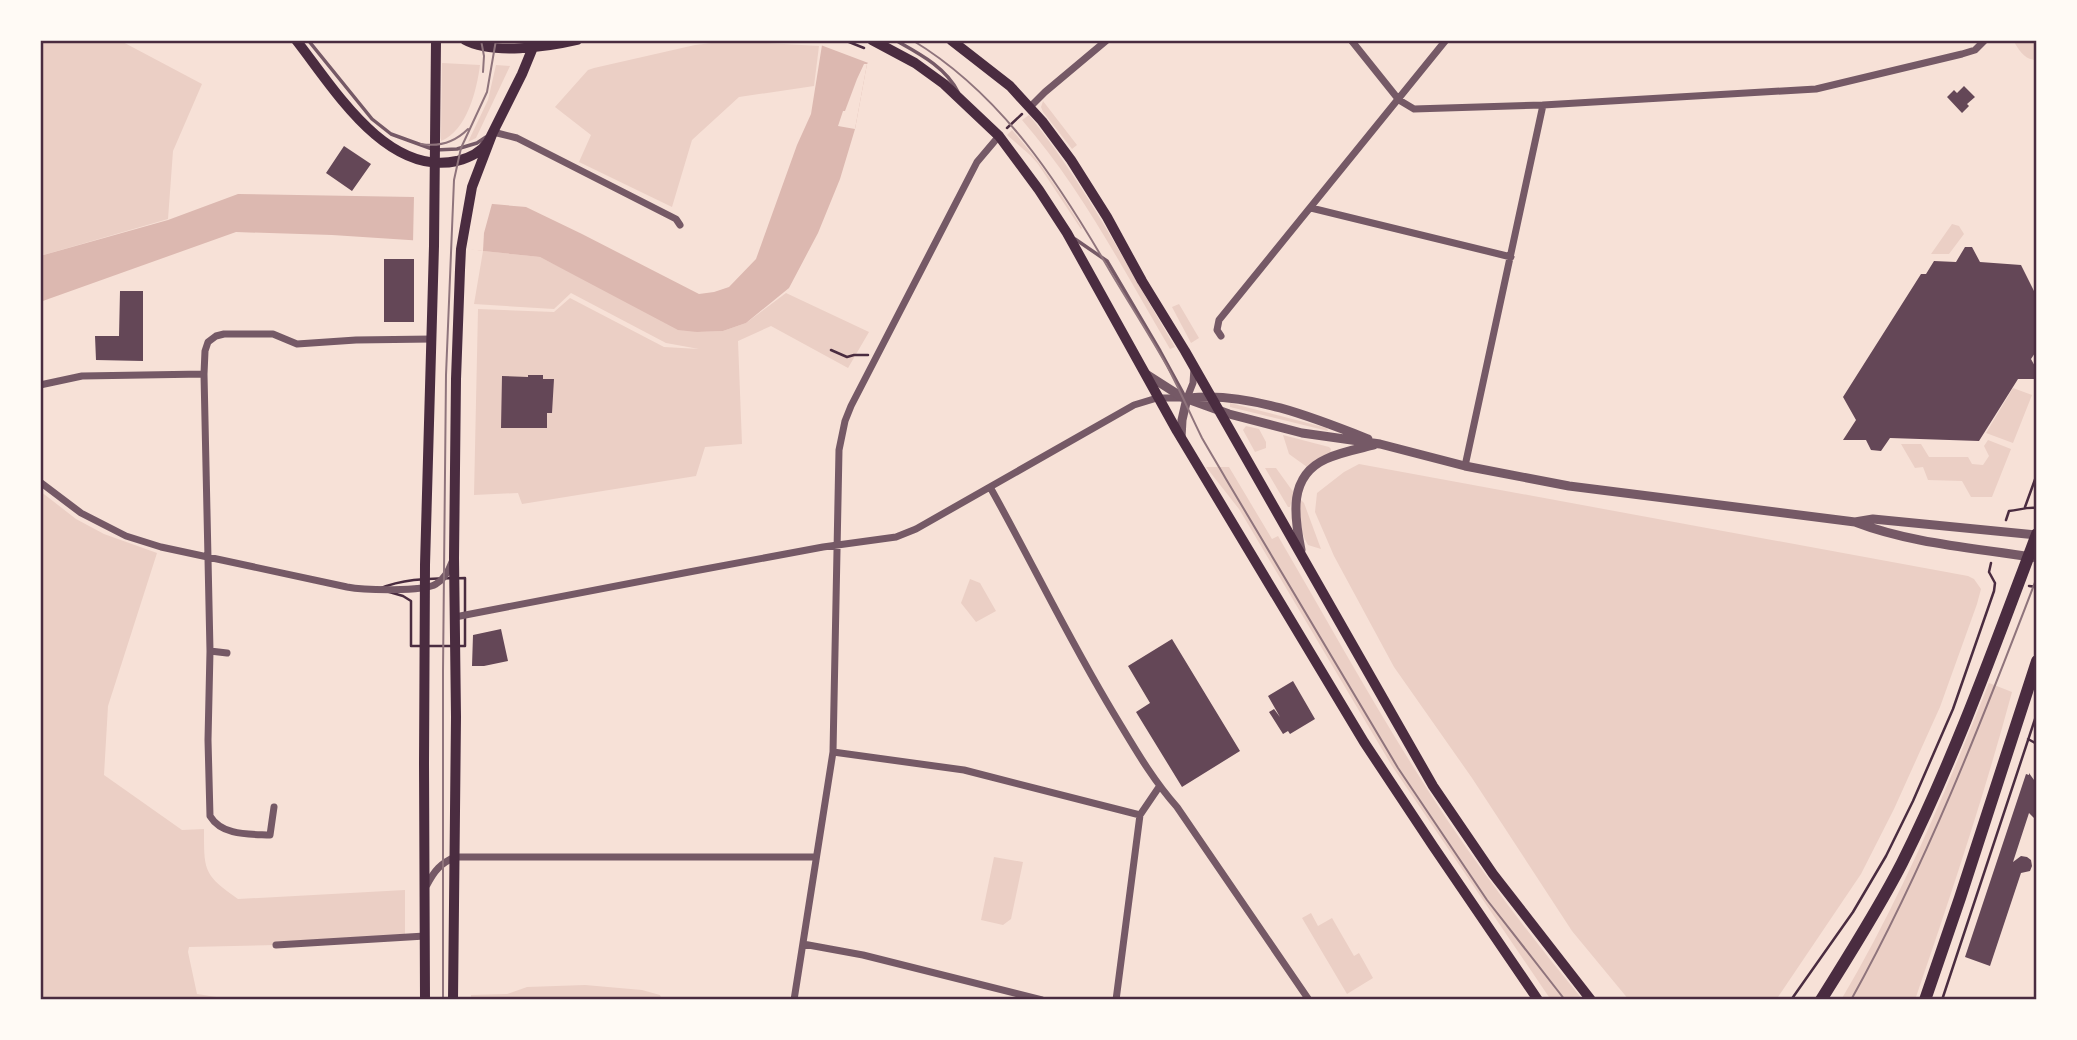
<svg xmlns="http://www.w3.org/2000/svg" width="2077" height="1040" viewBox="0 0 2077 1040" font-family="'Fira Sans Condensed',sans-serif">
<rect width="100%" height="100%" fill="#f7e1d7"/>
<!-- green -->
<path fill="#ebcfc5" d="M44 40H119L202 84 173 151 168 219 40 256V46Z
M2013 40H2037V60C2024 60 2019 50 2013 40Z
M728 41 819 46 814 86 739 97 692 140 672 207 579 162 591 135 555 107 588 70 594 68 695 45Z
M442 63 480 65C477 89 467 131 441 141Z
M496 65 510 66 476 138 468 142 488 100Z
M1043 101 1077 145 1072 149 1043 112 1041 107Z
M1029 115C1088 188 1127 267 1175 347L1170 349C1124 271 1082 189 1022 120Z
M1012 130C1039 160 1061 193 1082 228L1081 229 1038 164 1030 155 1007 135Z
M1952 224 1959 226 1964 234 1949 254H1931Z
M483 251 540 257 606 290 697 332 723 331 746 323 786 293 869 332 848 368 771 326 738 341 742 444 705 447 696 476 522 504 518 493 474 495 478 309 554 312 570 298 664 347 699 349 666 343 571 293 554 309 474 304Z
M1179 304 1199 338 1191 343 1172 307Z
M2013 388 2032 395 2013 443 1986 433Z
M1230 403 1327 428 1328 431 1230 407Z
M1246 426 1259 429 1266 442V448L1255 452 1243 430Z
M1283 435 1329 447 1331 449 1330 453 1307 467 1289 454Z
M1988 440 2011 449 1992 497H1971L1962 481 1928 480 1923 467 1915 468 1901 444H1921L1929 457H1968L1972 464 1983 465 1989 456 1984 446Z
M1359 464 1968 576 1974 579 1981 589 1977 604 1940 707 1894 809 1861 874 1776 1000H1629L1572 931 1472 778 1394 667 1334 556 1315 512 1317 493 1344 472Z
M1206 467H1229L1272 539 1278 536C1334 632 1387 729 1448 821 1490 883 1535 942 1583 1000H1551L1392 766 1239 509Z
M1265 468H1276L1294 493 1290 507H1288Z
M40 491 76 519 104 534 157 553 108 706 104 775 182 830 204 829C204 870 203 875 238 899L405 890V938L276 945 189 947 188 952 197 994 236 1000H40Z
M1300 499 1304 503 1321 549 1308 545C1299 530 1299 515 1300 499Z
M970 579 980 583 996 611 976 622 961 603Z
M1989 683 2012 692C1984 796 1950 898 1915 1000H1841C1901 899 1946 791 1989 683Z
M994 857 1023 862 1011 919 1003 925 981 920Z
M1311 913 1318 926 1332 918 1354 956 1359 953 1373 978 1347 994 1302 918Z
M585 985 642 990 660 995 662 1000H471V995L507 994 527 987Z"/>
<!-- water -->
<path fill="#dcb8b0" d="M888 40 867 64 855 129 840 179 818 233 789 288 746 323 723 331 697 332 678 330 540 257 483 251 424 241 332 235 236 232 40 302V256L168 220 238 194 414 197 526 207 582 234 699 294 714 292 729 287 756 259 797 145 811 114 822 45Z"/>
<!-- pier -->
<path fill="#f7e1d7" d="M821 40H891L871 64 818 44Z
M864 64H867L855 129 838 126 843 111H845L857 79Z
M414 196 493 200 484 233 483 251 413 243Z"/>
<!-- building -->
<path fill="#644757" d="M1964 86 1975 97 1967 104 1969 106 1962 113 1947 97 1954 90 1957 93Z
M344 146 371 164 352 191 326 173Z
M1965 247H1972L1980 262 2021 265 2037 297V350L2031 359 2037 370 2036 379H2018L1979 441 1890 438 1881 451 1871 450 1866 440H1843L1856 420 1843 397 1921 274H1926L1934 261 1956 262Z
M384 259H414V322H384Z
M120 291H143V361L96 360 95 336H119Z
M528 375H543V379H554L552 413H547V428H501L502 376 528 377Z
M501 629 508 661 484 666H472L473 635Z
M1172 639 1240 751 1182 787 1136 712 1150 703 1128 666Z
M1293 681 1315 719 1290 734 1288 731 1283 734 1269 712 1274 709 1280 717 1268 696Z
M2029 773 2037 784V816L2034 818 2029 813 2013 862 2021 856 2027 857 2031 860 2032 866 2030 871 2021 873 1990 966 1965 957 2026 774 2029 775Z"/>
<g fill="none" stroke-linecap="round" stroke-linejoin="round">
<!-- path -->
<path stroke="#4a2c40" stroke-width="2.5" d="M844 40 864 48
M1007 128 1022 114
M831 350 847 357 854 355H868
M2025 507 2037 474
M2006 520 2009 511C2020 510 2025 507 2037 508
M465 578V646H411V601L403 596 379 589C407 577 435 579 465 578Z
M2029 586 2037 587
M2028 739 2037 744
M1791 1000 1853 912 1886 856 1913 801 1953 709 1994 591 1995 583 1989 572 1991 563
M1942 1000 2037 713"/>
<!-- service -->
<path stroke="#755966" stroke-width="3.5" d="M308 40 372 119 391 134 435 150 457 149 477 143 486 137
M895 40C918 53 946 67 958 92
M1075 239 1107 261 1160 351 1183 393"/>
<!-- minor -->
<path stroke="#755966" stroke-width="7" d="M1351 40 1399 100 1414 109 1543 105 1816 89 1962 54 1975 50 1985 40
M1030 107 1045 92 1107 40
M493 132 517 138 676 219 680 225
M1311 208 1511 257
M1221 336 1217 330 1219 320 1446 40
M40 385 82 376 204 374
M1465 466 1543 105
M40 482 81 513 126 536 161 547 347 587C363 590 423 592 436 584 445 579 449 570 452 562
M990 487C1032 562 1069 640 1114 714 1134 747 1152 779 1177 807L1309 1000
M455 617 689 572 823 547 896 537 916 529 1134 405 1157 398H1187L1193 383 1194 368
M210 651 208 740 210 816C222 836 249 834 270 835L274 807
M227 653 210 651 204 374 205 351 208 342 216 336 224 334H273L297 344 356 340 432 339
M833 752 964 770 1140 815 1159 787
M427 885C434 871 441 863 455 857H816
M803 944 863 955 1042 1000
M276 945 425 936
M794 1000 833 752 839 450 845 421 851 406 977 162 999 136
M1116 1000 1140 815"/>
<!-- tertiary -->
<path stroke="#755966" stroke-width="9" d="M1146 374 1182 397 1229 414 1302 433 1380 444 1465 466 1569 486 1855 522C1912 544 1977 548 2037 558
M1189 398C1247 391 1315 418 1368 439
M1181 438 1182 420 1187 398
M1855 522 1873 519 2037 535
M1301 550C1294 516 1288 476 1326 459 1341 452 1358 449 1374 445"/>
<!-- secondary -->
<path stroke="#4a2c40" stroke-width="10" d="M296 40C333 87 386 177 457 161 469 158 481 152 488 142L522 74 536 40
M465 40C492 55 547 47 577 40
M872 40 915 63 944 84 999 136 1039 190 1067 233 1177 431 1364 742 1433 846 1538 1000
M951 40 1010 86 1042 121 1071 160 1107 217 1142 281 1185 351 1433 786 1493 874 1591 1000
M425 1000 424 763 425 565 434 246 436 40
M453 1000 456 717 454 558 456 379 460 270 461 249 472 187 493 132"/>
<!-- primary -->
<path stroke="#4a2c40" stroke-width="12" d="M1821 1000C1849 955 1878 910 1902 863 1955 757 1995 645 2037 534
M1925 1000 1960 898 2037 661"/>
<!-- tram -->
<path stroke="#8f747c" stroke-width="2" d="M481 40 484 56 483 72
M912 40C1002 94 1059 183 1110 271 1129 303 1149 334 1167 366 1180 390 1190 414 1202 438 1210 452 1218 465 1226 479L1398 768 1487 900 1565 1000
M421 144C439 147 455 142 468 129
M443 1000V671L446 375 454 180 461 148 487 92 496 40
M1851 1000C1926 865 1982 721 2037 577"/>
</g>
<!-- border -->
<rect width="2077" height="1040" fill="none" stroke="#fffaf5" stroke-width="84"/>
<rect x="42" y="42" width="1993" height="956" fill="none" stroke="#4a2c40" stroke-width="2.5"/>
</svg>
